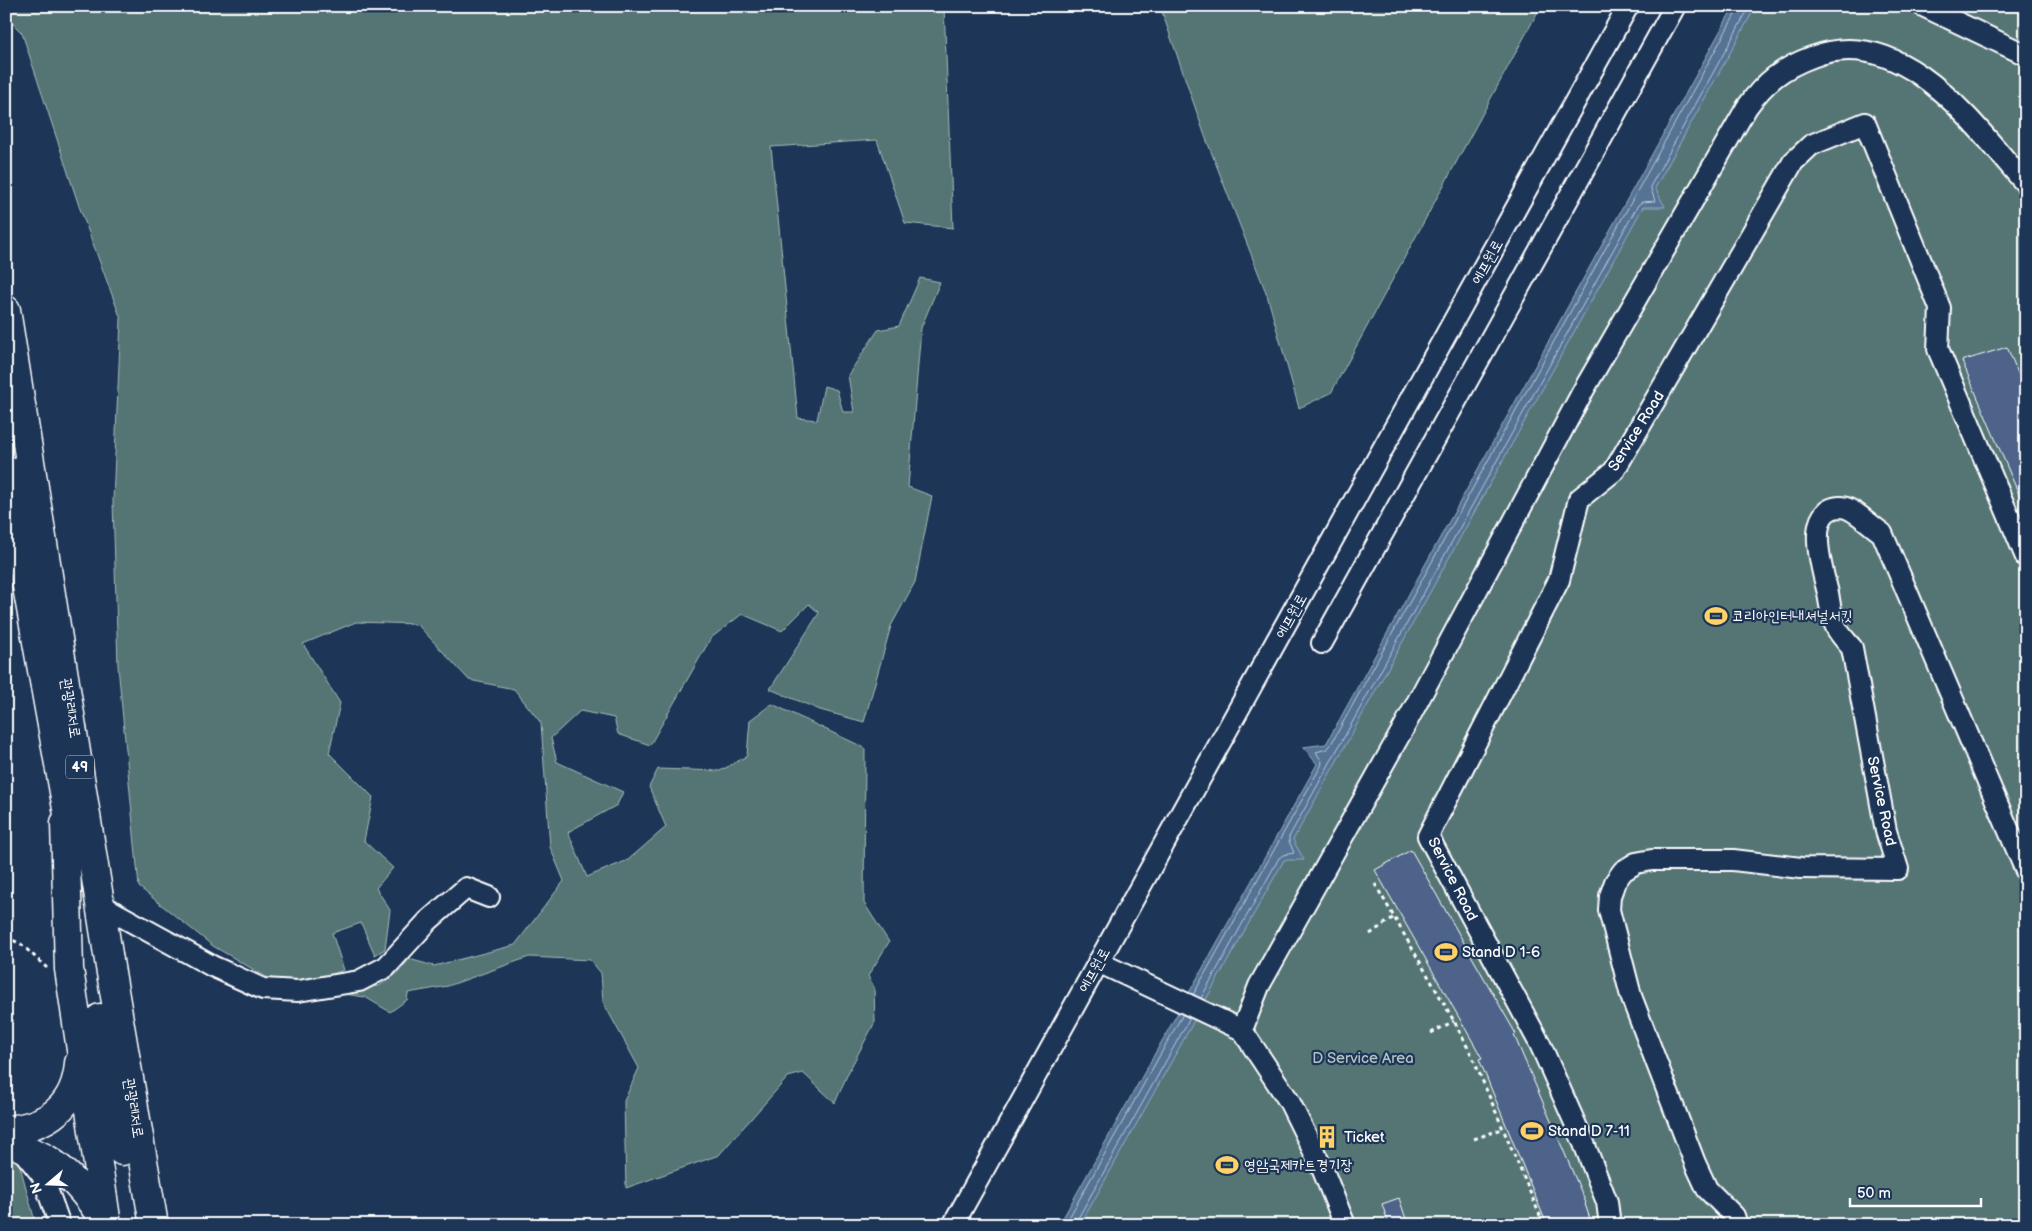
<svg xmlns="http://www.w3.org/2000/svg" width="2032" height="1231" viewBox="0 0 2032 1231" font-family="'Balsamiq Sans','Poor Story',sans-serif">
<rect width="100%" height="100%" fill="#1d3557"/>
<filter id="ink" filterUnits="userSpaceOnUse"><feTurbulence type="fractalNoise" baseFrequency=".02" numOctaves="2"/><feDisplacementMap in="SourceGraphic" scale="10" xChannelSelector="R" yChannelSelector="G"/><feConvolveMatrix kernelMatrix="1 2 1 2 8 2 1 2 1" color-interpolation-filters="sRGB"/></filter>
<g filter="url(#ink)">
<!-- green -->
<path fill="#547575" stroke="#aababa" d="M6 6H944L953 228 905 223 877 140 771 147 798 418 817 420 824 386 837 390 843 412H854L848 375 878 330 899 326 920 278 940 282 921 328 908 487 932 496 915 582 891 626 864 722 820 710 770 689 819 613 809 604 782 631 742 614 711 638 650 745 618 734 614 718 580 711 551 738 557 762 623 792 617 805 568 832 587 877 628 860 666 827 649 787 658 769 720 771 747 756 750 720 772 704 865 748 864 903 889 942 868 976 874 988 875 1022 849 1071 835 1103 803 1073 788 1077 719 1155 626 1188 624 1101 639 1068 603 1002 601 973 590 960 529 957 448 986 408 993 407 1000 390 1012 365 997 344 994 321 997 349 988 379 986 398 973 409 959 434 966 515 945 564 881 550 847 541 723 514 689 469 680 417 624 356 622 303 644 340 703 329 753 373 797 364 841 393 868 376 888 390 910 385 949 375 955 361 923 332 933 344 970 310 982 268 978 213 946 139 887 118 666 113 501 121 319 79 206 22 33 6 17Z
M1160 6H1541L1331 393 1299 408 1267 295 1205 136Z
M1744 6H2026V1225H1070Z
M6 1156 19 1162 36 1225H6Z"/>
<!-- water -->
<path fill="#557395" stroke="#99abbf" d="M1734 6H1756L1655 188 1665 207H1643L1293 840 1304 860H1284L1080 1225H1059L1317 764 1303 747 1326 744Z"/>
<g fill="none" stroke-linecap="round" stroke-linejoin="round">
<!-- shore -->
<path stroke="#bbc7d5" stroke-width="1" d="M1193 995 1321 766 1322 762 1316 752 1327 749 1330 746 1737 11 1738 6
M1201 998 1279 858 1283 855 1294 853 1289 841V837L1638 205 1642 202 1655 201 1651 189V185L1750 6
M1065 1225 1183 1014
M1076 1225 1077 1220 1190 1018"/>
</g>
<!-- building -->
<path fill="#4d638a" stroke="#fff" d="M2007 347 2026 392V511L1962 361Z
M1411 850 1516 1034 1514 1035 1586 1203 1585 1204 1592 1225H1547L1479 1059 1482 1058 1375 870Z
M1399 1198 1408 1225H1389L1382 1204Z"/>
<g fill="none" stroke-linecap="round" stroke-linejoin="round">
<defs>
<path id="minor" d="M1923 6 2026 55
M1322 643 1675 6
M101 905 212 966 263 989 298 991 359 981 386 967 428 921 466 888 489 897
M1098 962 1242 1030 1289 1101 1322 1168 1345 1225
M1242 1030 1259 986 1403 729 1583 391 1747 107C1765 82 1782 68 1812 57 1903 22 1974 125 2026 184
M22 1150 42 1175 60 1225
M953 1225 1628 6
M1610 1225 1607 1202 1583 1141 1540 1044 1428 836 1559 580 1579 499 1614 471 1793 162 1811 145 1865 123 1940 308 1938 349 2026 557
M1737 1225 1734 1216 1707 1189 1695 1163 1631 996 1609 910 1610 896 1615 882 1623 871 1636 863 1652 860H1733L1801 868 1898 869 1886 831 1852 648C1847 642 1839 634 1836 627 1831 617 1830 604 1828 593 1823 572 1802 508 1841 507 1853 507 1871 526 1882 533L2026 871"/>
<path id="highway" d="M6 310 110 967 154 1225
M6 470 73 842
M65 823 69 969 107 1225
M100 1018 122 1151
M6 1130C47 1127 76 1106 79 1063
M19 1146C28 1151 39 1154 48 1160 72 1175 89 1197 104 1221"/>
</defs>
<!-- minor casing -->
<use href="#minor" stroke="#fff" stroke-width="24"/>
<!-- highway casing -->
<use href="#highway" stroke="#fff" stroke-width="31"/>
<!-- path -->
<path stroke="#fff" stroke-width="3" stroke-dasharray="4 4" stroke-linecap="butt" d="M1375 884 1454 1021 1472 1056 1544 1225
M1370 934 1394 917
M6 937 21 944 47 968
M1431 1033 1454 1021
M1474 1139 1502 1129"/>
<!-- minor -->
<use href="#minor" stroke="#1d3557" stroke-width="20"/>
<!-- highway -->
<use href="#highway" stroke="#1d3557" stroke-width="28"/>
</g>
</g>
<!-- icons -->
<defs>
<symbol id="stadium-bare" viewBox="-9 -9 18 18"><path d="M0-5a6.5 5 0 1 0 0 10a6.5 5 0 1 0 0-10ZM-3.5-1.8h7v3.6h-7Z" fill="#ffd166" stroke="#1d3557" stroke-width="2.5" paint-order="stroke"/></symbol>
<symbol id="building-bare" viewBox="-9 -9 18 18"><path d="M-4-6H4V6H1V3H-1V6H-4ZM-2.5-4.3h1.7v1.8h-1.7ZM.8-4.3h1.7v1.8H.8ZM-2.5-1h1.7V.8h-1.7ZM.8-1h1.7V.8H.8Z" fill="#ffd166" stroke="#1d3557" stroke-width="2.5" paint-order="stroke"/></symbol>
</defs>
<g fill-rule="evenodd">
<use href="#stadium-bare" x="1700" y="600" width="32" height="32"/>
<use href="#stadium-bare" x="1430" y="936" width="32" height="32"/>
<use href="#stadium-bare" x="1516" y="1115" width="32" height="32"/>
<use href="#building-bare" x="1311" y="1121" width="32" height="32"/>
<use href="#stadium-bare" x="1211" y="1149" width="32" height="32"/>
</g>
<g text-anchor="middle" stroke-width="4.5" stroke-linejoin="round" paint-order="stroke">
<!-- shield labels -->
<rect fill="#1d3557" stroke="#bbc2cd" stroke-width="1" x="66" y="755.5" width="28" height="23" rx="4"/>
<g font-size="14" font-weight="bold" fill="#fff">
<text x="80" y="772">49</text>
</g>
<!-- street labels -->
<g font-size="15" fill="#fff" stroke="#1d3557">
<text transform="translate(1487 262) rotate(-61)" y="5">에프원로</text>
<text transform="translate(1636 431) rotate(-58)" y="5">Service Road</text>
<text transform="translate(1291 616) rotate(-61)" y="5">에프원로</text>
<text transform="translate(71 708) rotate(81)" y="5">관광레저로</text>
<text transform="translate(1882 801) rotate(78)" y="5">Service Road</text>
<text transform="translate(1453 879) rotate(63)" y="5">Service Road</text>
<text transform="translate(1094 970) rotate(-61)" y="5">에프원로</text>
<text transform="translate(134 1108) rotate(81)" y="5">관광레저로</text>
</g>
<!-- poi labels -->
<g font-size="15" fill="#fff" stroke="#1d3557" text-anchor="start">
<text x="1732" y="621">코리아인터내셔널서킷</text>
<text x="1462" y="957">Stand D 1-6</text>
<text x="1548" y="1136">Stand D 7-11</text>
<text x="1344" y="1142">Ticket</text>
<text x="1244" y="1170">영암국제카트경기장</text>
</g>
<!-- park labels -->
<g font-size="15" fill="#b2c1c1" stroke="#1d3557">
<text x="1363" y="1063">D Service Area</text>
</g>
</g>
<!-- margin -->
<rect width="2032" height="1231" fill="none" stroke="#1d3557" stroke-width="25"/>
<rect x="12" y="12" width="2007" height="1206" fill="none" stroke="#fff" stroke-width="2" filter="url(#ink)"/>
<!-- north arrow -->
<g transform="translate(48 1184) rotate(251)" stroke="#1d3557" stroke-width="4" paint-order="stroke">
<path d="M0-4L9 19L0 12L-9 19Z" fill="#ffffff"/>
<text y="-8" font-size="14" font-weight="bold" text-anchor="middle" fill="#ffffff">N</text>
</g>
<!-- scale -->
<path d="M1850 1198v8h131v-8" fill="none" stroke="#ffffff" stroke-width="2.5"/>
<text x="1857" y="1198" font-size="15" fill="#ffffff" stroke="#1d3557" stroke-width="4" paint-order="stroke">50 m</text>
</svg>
